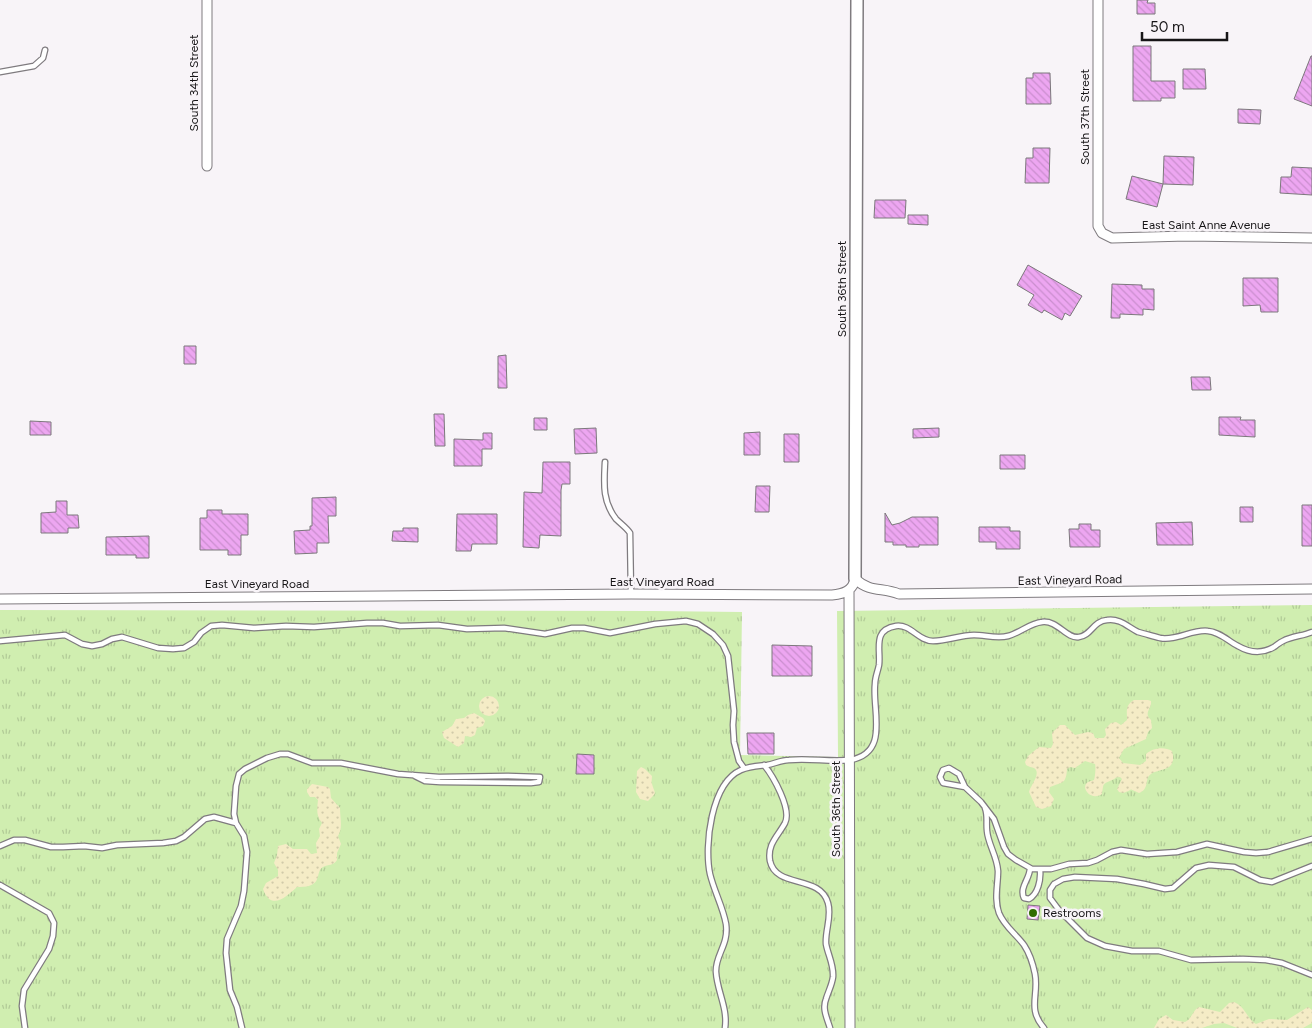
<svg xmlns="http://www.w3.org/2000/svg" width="1312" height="1028" viewBox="0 0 1312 1028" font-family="Figtree,sans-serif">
<defs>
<pattern id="grass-tufts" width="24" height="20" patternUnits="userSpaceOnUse" patternTransform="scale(1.25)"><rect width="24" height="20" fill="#d0eeb0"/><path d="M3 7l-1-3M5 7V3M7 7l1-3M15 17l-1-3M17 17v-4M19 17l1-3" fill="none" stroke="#b2cb97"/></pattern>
<pattern id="sand-dots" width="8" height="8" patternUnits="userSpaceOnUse" patternTransform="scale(1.25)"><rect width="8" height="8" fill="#f5ecc6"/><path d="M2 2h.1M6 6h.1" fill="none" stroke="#d1caa9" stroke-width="1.8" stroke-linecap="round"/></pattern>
<pattern id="building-back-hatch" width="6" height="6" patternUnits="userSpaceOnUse" patternTransform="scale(1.25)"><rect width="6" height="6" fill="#eda6f1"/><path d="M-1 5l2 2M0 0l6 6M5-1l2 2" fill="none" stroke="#ca8ece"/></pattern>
</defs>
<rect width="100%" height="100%" fill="#f8f4f8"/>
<!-- grass -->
<path fill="url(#grass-tufts)" d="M1312 605V1028H0V610L654 611 742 612 740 755 838 757 837 611Z"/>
<!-- sand -->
<path fill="url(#sand-dots)" d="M479 706a10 10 0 1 1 20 0a10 10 0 1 1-20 0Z
M1134 700H1148L1151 701C1152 709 1143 713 1151 720L1152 728 1148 732 1146 739 1124 749 1119 758 1123 763 1140 765 1146 761V754C1152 748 1164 746 1172 751 1178 772 1159 768 1151 774 1144 779 1150 789 1139 793 1126 788 1136 789 1123 793L1119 792 1117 789 1122 779 1120 777C1112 778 1119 777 1112 780 1102 785 1104 782 1102 794 1092 801 1082 790 1086 784 1088 781 1092 781 1094 780 1095 778 1096 767 1095 764L1085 761 1075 768 1070 767 1067 769C1066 785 1062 782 1050 787L1049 792 1054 799 1051 806 1042 809 1036 807 1029 792C1030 786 1042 773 1034 768 1032 767 1029 767 1026 765L1025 762 1028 756 1039 747 1051 748 1053 744 1052 733 1060 725H1065L1075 735 1088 732 1093 733 1095 738H1104L1106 735 1105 729 1111 723 1116 722 1121 725 1127 720C1127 711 1125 705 1134 700Z
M474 713 483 718 485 721 483 726 477 728 475 735 471 737 465 736 464 743 458 747 444 738 442 732 452 726 456 719 464 718 468 715Z
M641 767 645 769 652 776C652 779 651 782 652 784 655 795 658 791 648 801L640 799 636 792 637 771Z
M312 784 328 787 330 789 331 798 340 808C340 818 343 828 338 836L341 844 337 853V860C333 866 329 864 323 867 314 872 325 888 297 887 287 896 271 912 263 889L266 883 278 876V870L274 863 277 855 278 846 286 844 293 849H307L311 854 317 853 316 843 320 836 319 829 322 823C316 816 317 809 318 800L315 797H310L307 792V789Z
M1234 1002C1246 1007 1246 1018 1256 1024L1269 1019 1287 1020 1308 1007 1312 1010V1023L1303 1028H1237L1224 1023 1214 1024 1202 1028H1154L1159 1019 1166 1015 1173 1020 1185 1022C1192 1019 1192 1011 1199 1007L1220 1012 1229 1003Z"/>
<!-- building -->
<path fill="url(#building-back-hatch)" stroke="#7c787c" d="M1137 0H1148L1147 3H1155V14H1137Z
M1133 46H1151V81H1175V98H1161V101H1133Z
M1311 56H1312V106L1294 99Z
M1183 69H1205L1206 89H1183Z
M1033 73H1050L1051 104H1026V78H1033Z
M1238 109 1261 110 1260 124 1238 123Z
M1033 148H1050L1049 183H1025L1026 158H1033Z
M1164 156 1194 157 1193 185 1163 184 1157 207 1126 199 1132 176 1163 184Z
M1292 167 1312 168V195L1280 193 1281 177H1291Z
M875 200H906L905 218H874Z
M908 215H928V225L908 224Z
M1028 265 1082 296 1070 316 1065 313 1062 320 1044 310 1042 313 1028 305 1034 295 1017 285Z
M1243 278H1278V312H1261L1260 305 1243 306Z
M1112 284 1142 285V289H1154V310L1143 309V315L1120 314V318H1111Z
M184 346H196V364H184Z
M506 355 507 388H498V356Z
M1191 377H1210L1211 390H1192Z
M434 414H444L445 446H435Z
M1219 417H1241L1240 420H1255V437L1219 435Z
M534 418H547V430H534Z
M30 421 51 422V435H30Z
M596 428 597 453 575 454 574 429Z
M939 428V437L913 438V429Z
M760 432V455H744V433Z
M483 433H492V449H482V466H454V439L483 440Z
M784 434H799V462H784Z
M1000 455H1025V469H1000Z
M543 462H570V484H562L561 490V536L540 535 539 548 523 547 524 492 542 493Z
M756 486H770L769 512H755Z
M336 497V516H328L329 543H317V553L295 554 294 531 310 530V526H312V498Z
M56 501H67V515H78L79 528H68V533H41V513L56 512Z
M1302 505H1312V546H1302Z
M1240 507H1253V522H1240Z
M207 510H222V514H248V535H241V555H228V550H200V518H207Z
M885 513 892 525 900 523 912 517H938V545H919V547H906V545H893V542H885Z
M457 514H497V544H472L471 551H456Z
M1192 522 1193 545H1157L1156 523Z
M1079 524H1091V530H1100V547H1070L1069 529H1079Z
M979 527H1010V531H1020V549H996V542H979Z
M403 528H418V542L392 541 393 531H403Z
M149 536V558H136V555H106V537Z
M772 645 812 646V676H772Z
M747 733H774V754H748Z
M577 754 594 755V774H576Z
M1028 905 1040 906 1038 920 1027 919Z"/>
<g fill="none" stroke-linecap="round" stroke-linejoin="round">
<defs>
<path id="service" d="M0 72 34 66 43 58 45 50
M605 462C604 483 602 501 616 519 621 524 627 528 630 533L631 594
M0 641 65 635 82 644 92 646 102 644 112 639 122 637 158 648 173 649 184 648 194 642 201 633 211 626 222 625 254 628 286 626 314 627 367 623H383L400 626 438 625 467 629 504 628 545 634 572 628H584L610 633 655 624 686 621 698 624 713 634 723 645 728 656 734 711 733 725 734 742 739 761 744 768
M764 765C773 776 792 809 785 823 778 836 767 844 770 861 776 889 820 874 828 903 832 917 825 930 826 944 828 955 834 965 833 977 832 985 828 992 826 999 822 1009 827 1018 830 1028
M965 787 943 783 940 777 943 770 949 768 959 774 965 787 981 802 994 819 1004 847 1008 854 1016 860 1032 869H1051L1069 864 1088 863 1097 860 1112 852 1121 850 1147 854 1177 852 1207 844 1244 852 1256 853 1268 852 1312 839
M985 808C988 815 986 823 987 831 988 844 997 856 998 871 998 885 994 899 999 913 1004 926 1016 934 1024 945 1030 954 1033 964 1035 974 1039 995 1027 1009 1044 1028
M0 846 14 840H25L51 847H63L84 846 102 848 117 845 163 843 176 841 184 837 205 819 214 817 236 823
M1312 866 1272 882 1260 880 1234 867 1209 865 1196 868 1173 888 1165 889 1144 884 1117 879 1075 877 1063 879 1054 884 1050 890V898L1059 910 1087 938 1105 946 1132 951H1159L1191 960 1243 959 1266 960 1282 963 1312 975
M1030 868C1030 879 1019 887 1024 898L1029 899C1038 894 1041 880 1040 870
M0 885 49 913 54 923 53 936 49 949 24 990 22 1006 25 1028
M242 1028 237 1007 230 990 226 953 227 939 241 906 244 891 247 852 244 836 236 823 234 814 236 786 239 774 245 769 267 758 280 754H288L312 763H341L398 774 439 777 507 776 540 777 539 782 531 783 440 782 425 781 413 775
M725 1028C728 1008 717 991 716 972 715 955 729 945 726 924 723 907 714 891 710 874 704 846 711 783 741 770 750 766 758 766 767 765 774 764 781 760 789 760 809 758 830 762 850 760 890 753 872 711 875 684 875 677 878 671 879 665 881 649 872 630 896 626 911 624 918 641 933 641 947 641 960 635 974 635 985 635 997 639 1008 636 1020 633 1030 623 1042 622 1058 620 1066 639 1079 637 1091 636 1093 621 1107 620 1120 618 1128 627 1138 632 1145 634 1153 636 1160 638 1177 641 1192 629 1208 631 1220 632 1228 641 1238 646 1250 653 1262 654 1274 647 1277 645 1280 642 1283 641 1292 636 1303 636 1312 632"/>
<path id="minor" d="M207 0V166
M1098 0V226L1102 233 1112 238 1187 236 1312 238
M849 590 850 1028
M0 599 631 594 832 595C843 594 853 591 855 579 871 593 882 587 899 594L1312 589"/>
<path id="tertiary" d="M855 579 857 0"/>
</defs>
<!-- service casing -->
<use href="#service" stroke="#7f7b7f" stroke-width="7"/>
<!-- minor casing -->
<use href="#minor" stroke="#7f7b7f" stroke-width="11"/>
<!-- tertiary casing -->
<use href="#tertiary" stroke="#7f7b7f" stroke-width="14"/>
<!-- service -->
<use href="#service" stroke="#fff" stroke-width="4.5"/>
<!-- minor -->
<use href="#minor" stroke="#fff" stroke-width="9"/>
<!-- tertiary -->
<use href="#tertiary" stroke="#fff" stroke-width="11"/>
</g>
<!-- markers -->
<circle fill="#306e00" stroke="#f8f4f8" stroke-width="2" cx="1033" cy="913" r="5"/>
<g text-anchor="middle" stroke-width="5" stroke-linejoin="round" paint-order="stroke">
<!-- street labels -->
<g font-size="12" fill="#171517" stroke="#f8f4f8">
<text transform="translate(194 83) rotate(-90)" y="4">South 34th Street</text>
<text transform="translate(1085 117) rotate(-90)" y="4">South 37th Street</text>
<text x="1206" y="229">East Saint Anne Avenue</text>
<text transform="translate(842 289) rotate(-90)" y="4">South 36th Street</text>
<text transform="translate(1070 580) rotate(-1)" y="4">East Vineyard Road</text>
<text x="662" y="586">East Vineyard Road</text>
<text x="257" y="588">East Vineyard Road</text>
<text transform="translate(836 809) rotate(-90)" y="4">South 36th Street</text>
</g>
<!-- poi labels -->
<g font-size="12" fill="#171517" stroke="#f8f4f8" text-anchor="start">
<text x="1043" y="917">Restrooms</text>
</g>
</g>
<!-- scale -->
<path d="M1142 32v8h85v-8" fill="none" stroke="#171517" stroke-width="2.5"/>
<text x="1150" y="32" font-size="15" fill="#171517" stroke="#f8f4f8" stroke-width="4" paint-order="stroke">50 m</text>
</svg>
